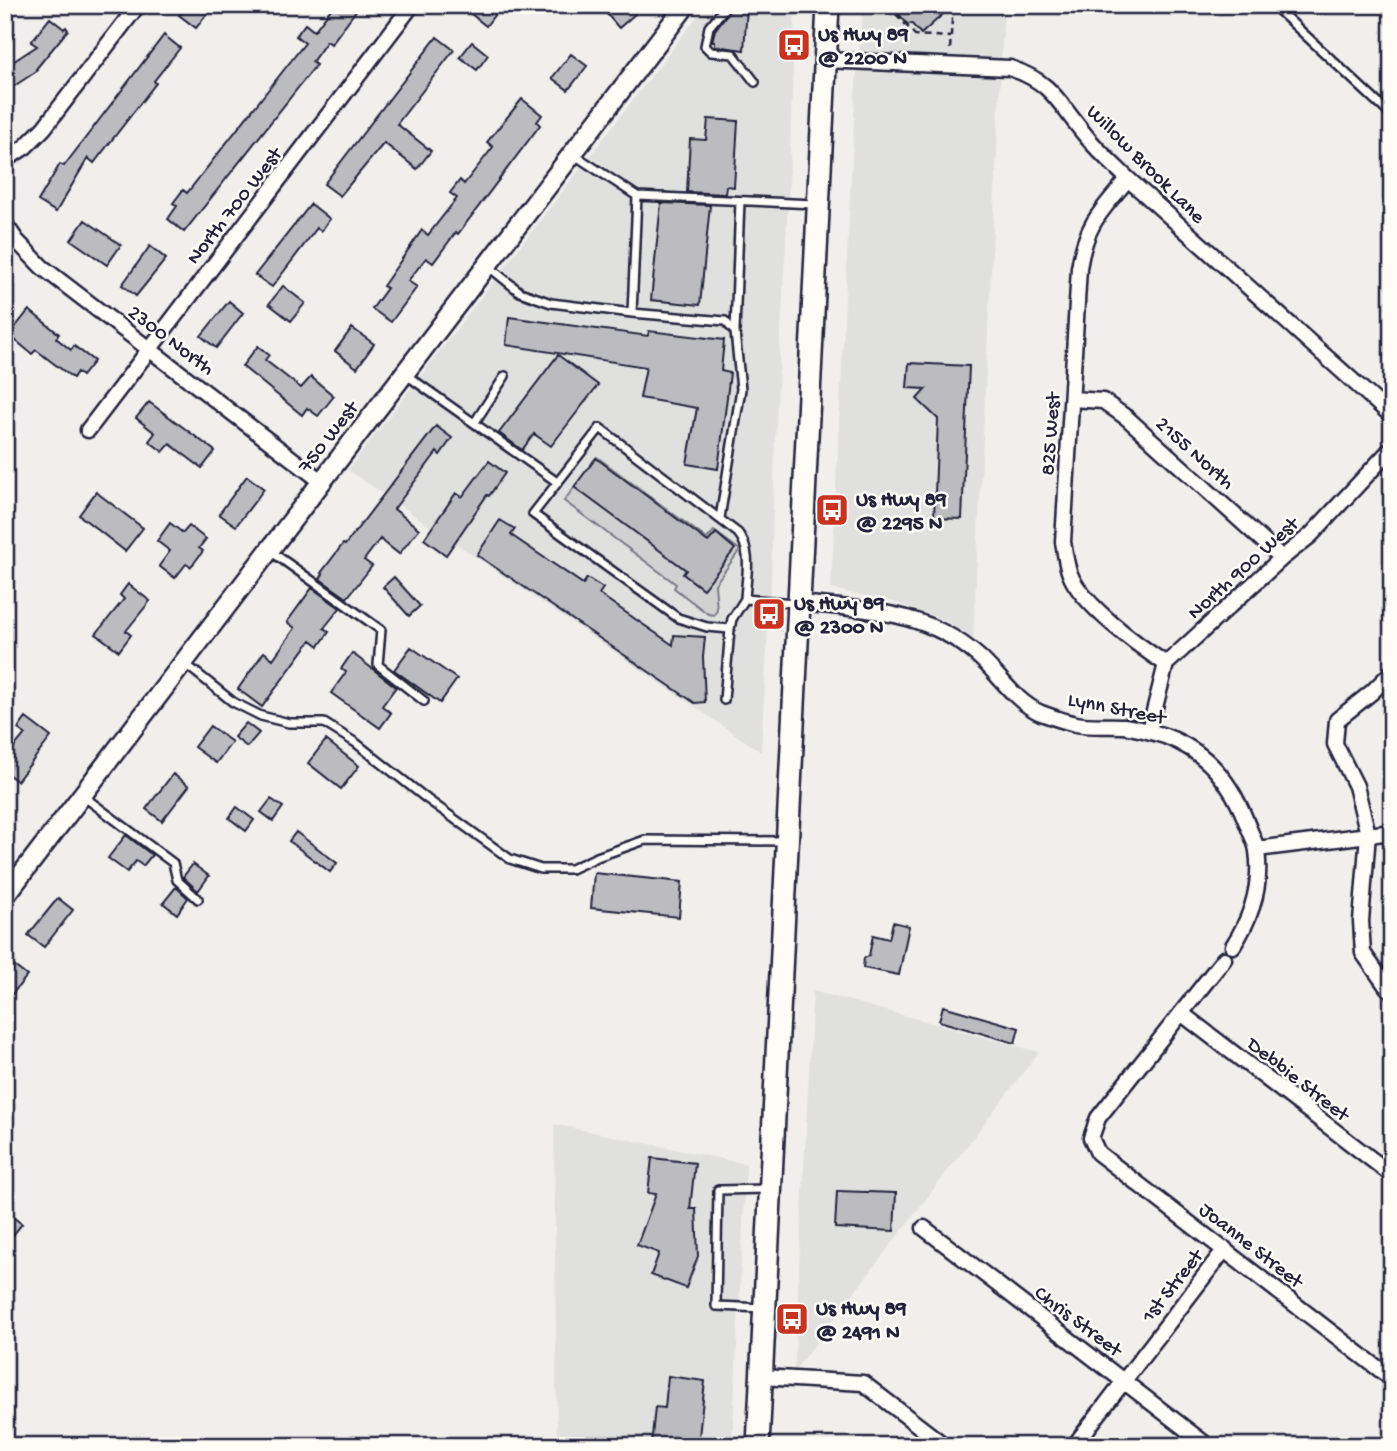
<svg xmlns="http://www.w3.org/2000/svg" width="1397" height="1451" viewBox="0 0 1397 1451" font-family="'Gochi Hand',sans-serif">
<rect width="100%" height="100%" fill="#f0efec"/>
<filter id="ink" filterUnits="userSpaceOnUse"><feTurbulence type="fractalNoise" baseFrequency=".0143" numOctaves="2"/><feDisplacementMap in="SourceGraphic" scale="14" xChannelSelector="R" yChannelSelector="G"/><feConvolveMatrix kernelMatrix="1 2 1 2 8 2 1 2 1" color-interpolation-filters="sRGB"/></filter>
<g filter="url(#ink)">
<!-- built -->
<path fill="#e0e0df" d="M706 5H795L789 186 775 440 771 578 761 752 348 470Z
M863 5H1004L973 639 944 620 894 602 831 589 855 96Z
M813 991 1039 1052 794 1371Z
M554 1124 746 1164 732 1446H557Z"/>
<!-- green -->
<path fill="#d2d1d1" stroke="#7a7a86" stroke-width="2" d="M597 457 707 539 714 531 740 550 715 584 717 610 714 615 708 614 674 588 676 584 564 501Z"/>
<!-- building -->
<path fill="#bcbcc0" stroke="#22223b" stroke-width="2" d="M187 5H214L196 28 179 15Z
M334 5H360L331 44 327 41 312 62 316 65 184 232 168 219 177 206 173 203 183 190 187 193 305 43 296 36 305 24 314 31Z
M460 5H492L498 10 486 26Z
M599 5H627L635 14 619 28Z
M891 5H953L921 34 911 23 908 25Z
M733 6 747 7 744 50 715 46V41H712L715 30Z
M50 18 64 29 66 27 68 30 36 69 37 71 5 92V67L37 46 31 42Z
M164 35 180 48 154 81 156 83 94 163 88 158 56 212 38 201 60 164 64 166Z
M437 37 454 50 397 124 431 151 417 169 384 143 340 196 324 184Z
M472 42 488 55 477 70 460 57Z
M571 54 587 66 568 90 552 78Z
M522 99 542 115 537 122 540 125 458 234 456 232 433 263 426 258 408 281 417 287 391 322 372 309 387 288 383 286 422 230 428 235 457 198 450 193 460 180 464 184 493 147 487 142Z
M708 119 738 121 734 187 726 186 725 194 687 192 690 139 706 140Z
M661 203 710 205 700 305 651 300Z
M311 204 330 219 321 231 317 228 272 287 255 275Z
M85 220 121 245 107 265 71 240Z
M150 246 166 259 136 296 122 285Z
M283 286 305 303 291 321 269 304Z
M229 301 243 313 216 348 201 336Z
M29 310 59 334 56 338 71 350 74 346 94 361 82 376 77 372 73 378 36 350 32 354 9 335Z
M509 317 648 336 649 331 724 340 721 371 730 373 718 469 687 464 697 408 640 398 646 367 506 345Z
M352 328 374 344 357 368 335 351Z
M258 346 269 355 265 360 301 388 311 377 334 396 318 416 307 408 302 415 242 366Z
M558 355 598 385 551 446 534 434 522 450 499 433Z
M909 363 969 366 962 519 934 518 938 419 917 399 926 389 907 388Z
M149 402 215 451 202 468 170 444 163 452 149 441 155 433 136 418Z
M436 426 452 438 440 455 437 452 394 509 419 529 399 554 380 539 364 560 372 566 347 598 320 579 323 574 321 573 343 544 345 545Z
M596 458 708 542 716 533 735 549 703 589 683 574 686 570 574 487Z
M489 461 505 473 489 496 487 495 446 555 424 539 456 493 462 497Z
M247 476 264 489 236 526 219 514Z
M96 492 143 528 125 551 79 515Z
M500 520 515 529 511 535 583 584 587 578 603 588 599 594 673 645 674 635 705 637 703 657 705 702 695 703 477 555Z
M170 523 183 533 189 526 206 539 199 548 203 551 191 567 186 564 175 578 159 566 170 551 157 541Z
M394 577 420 606 409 616 383 587Z
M128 584 150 601 126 631 131 635 119 651 96 634 124 599 120 595Z
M312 588 340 608 324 628 329 632 319 646 311 640 262 707 238 689 264 652 273 659 295 628 287 622Z
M411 647 457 679 440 703 394 670Z
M352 653 396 687 382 706 391 713 380 728 331 693 346 672 341 669Z
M26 718 51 737 17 781 5 772V758L25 734 18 729Z
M246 723 259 733 247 747 234 737Z
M210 726 232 742 216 763 194 747Z
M326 740 359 766 341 789 308 763Z
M173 774 189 786 162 821 146 809Z
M271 799 283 807 273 821 261 812Z
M237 807 254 820 246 831 229 818Z
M296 832 337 863 330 872 289 841Z
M126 835 152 855 143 866 136 861 127 872 108 858Z
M193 864 209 876 198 891 183 877Z
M594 873 682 882 679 917 591 908Z
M176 887 188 898 177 914 163 903Z
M58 898 73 910 44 947 28 935Z
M893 922 909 926 899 975 863 968 864 958 869 956 873 935 889 939Z
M5 959 27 976 5 1003Z
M943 1006 1019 1028 1015 1043 939 1021Z
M652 1158 695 1163 690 1209H696L698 1256 686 1288 651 1275 659 1253 637 1245 656 1194 648 1193Z
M837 1191 896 1193 894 1231 835 1228Z
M5 1211 22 1224 5 1245Z
M668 1376 705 1381 698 1446H651L655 1407 665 1408Z"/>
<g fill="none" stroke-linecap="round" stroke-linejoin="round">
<defs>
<path id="service" d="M727 5 709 27 705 46 711 52 733 54 755 82
M1273 5 1392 116
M637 196 814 204
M488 266 520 292 551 303 632 313 637 196 573 154
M632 313 725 321 735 332 741 389 720 518
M735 331 740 201
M405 374 557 482
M475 422 505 376
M269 550 381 630 378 665 424 701
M745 599C746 577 753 551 738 533L600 428 533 514 678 618 707 627 730 629 732 619 745 599 795 603
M183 662 233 702 261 716 289 723H324L356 743 427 799 510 859 541 869H571L597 857 645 840 784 841
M724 700 730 629
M83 796 173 863 177 880 198 899
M764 1308 716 1306 718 1190 769 1189"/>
<path id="minor" d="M824 60 1010 68C1054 83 1058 103 1086 136 1098 151 1114 165 1128 179L1392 416
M5 160 25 147 44 128 138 5
M1128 179C1100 212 1086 224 1079 268L1063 542C1065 552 1066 565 1070 574 1081 604 1139 646 1166 664
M5 224 16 240 42 267 321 481
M1072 399 1103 401 1127 418 1282 558
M88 430 412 5
M800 603C865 610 926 610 978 656 999 674 1015 702 1041 713 1052 717 1065 722 1076 724 1091 727 1108 725 1124 726 1138 728 1152 732 1165 736 1208 752 1232 783 1248 826 1251 834 1256 843 1257 851 1262 885 1251 918 1233 946
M1392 672 1372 692 1337 720 1335 744 1356 786 1368 834 1361 921 1363 953 1387 987 1392 991
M1149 731 1166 664 1282 558 1311 535 1392 448
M1257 849 1392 832
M1224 959 1098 1118 1091 1138 1098 1153 1392 1379
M1181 1013 1392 1175
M924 1228 1208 1446
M761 1377 863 1383 945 1446
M1074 1446 1225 1249"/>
<path id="tertiary" d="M5 896 686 5"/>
<path id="primary" d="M758 1446 828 5"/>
</defs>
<!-- service casing -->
<use href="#service" stroke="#22223b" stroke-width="12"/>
<!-- minor casing -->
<use href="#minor" stroke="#22223b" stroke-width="19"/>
<!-- tertiary casing -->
<use href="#tertiary" stroke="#22223b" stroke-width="23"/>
<!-- primary casing -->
<use href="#primary" stroke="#22223b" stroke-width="26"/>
<!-- path -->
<path stroke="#22223b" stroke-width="2.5" stroke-dasharray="7 5" stroke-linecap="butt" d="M888 5 915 35 951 37
M950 49 953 5"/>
<!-- service -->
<use href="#service" stroke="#fdfcf7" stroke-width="7"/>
<!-- minor -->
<use href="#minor" stroke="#fdfcf7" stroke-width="14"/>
<!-- tertiary -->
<use href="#tertiary" stroke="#fdfcf7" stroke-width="18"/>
<!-- primary -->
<use href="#primary" stroke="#fdfcf7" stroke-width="21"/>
</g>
</g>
<!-- icons -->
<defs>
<symbol id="bus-square" viewBox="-11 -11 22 22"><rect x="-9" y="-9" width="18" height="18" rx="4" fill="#c8321e" stroke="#fdfcf7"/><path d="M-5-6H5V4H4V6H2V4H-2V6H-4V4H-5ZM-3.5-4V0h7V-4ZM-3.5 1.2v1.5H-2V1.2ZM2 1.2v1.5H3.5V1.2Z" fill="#fff"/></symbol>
</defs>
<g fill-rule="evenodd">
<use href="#bus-square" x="775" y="26" width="38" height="38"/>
<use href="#bus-square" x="813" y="491" width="38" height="38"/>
<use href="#bus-square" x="750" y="595" width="38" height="38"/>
<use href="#bus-square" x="773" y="1300" width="38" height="38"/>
</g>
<g text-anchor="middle" stroke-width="5" stroke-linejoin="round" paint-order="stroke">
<!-- poi labels -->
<g font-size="21" font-weight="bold" fill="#22223b" stroke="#fdfcf7" text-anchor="start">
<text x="818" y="40">Us Hwy 89<tspan x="818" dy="24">@ 2200 N</tspan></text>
<text x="856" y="505">Us Hwy 89<tspan x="856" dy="24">@ 2295 N</tspan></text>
<text x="794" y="609">Us Hwy 89<tspan x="794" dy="24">@ 2300 N</tspan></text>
<text x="816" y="1314">Us Hwy 89<tspan x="816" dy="24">@ 2491 N</tspan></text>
</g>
<!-- street labels -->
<g font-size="21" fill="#22223b" stroke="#fdfcf7">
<text transform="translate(1147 163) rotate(45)" y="7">Willow Brook Lane</text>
<text transform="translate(233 205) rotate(-52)" y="7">North 700 West</text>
<text transform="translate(172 339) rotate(37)" y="7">2300 North</text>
<text transform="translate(1049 434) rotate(-86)" y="7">825 West</text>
<text transform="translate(327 436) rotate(-52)" y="7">750 West</text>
<text transform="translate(1196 452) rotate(42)" y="7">2155 North</text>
<text transform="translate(1242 567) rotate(-42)" y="7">North 900 West</text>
<text transform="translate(1117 707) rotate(11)" y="7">Lynn Street</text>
<text transform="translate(1299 1078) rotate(38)" y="7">Debbie Street</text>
<text transform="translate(1252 1244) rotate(38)" y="7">Joanne Street</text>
<text transform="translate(1171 1285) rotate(-52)" y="7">1st Street</text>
<text transform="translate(1079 1320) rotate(37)" y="7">Chris Street</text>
</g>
</g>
<!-- margin -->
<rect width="1397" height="1451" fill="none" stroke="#fdfcf7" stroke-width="28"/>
<rect x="14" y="14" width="1369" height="1423" fill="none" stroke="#22223b" stroke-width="2.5" filter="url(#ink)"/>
</svg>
